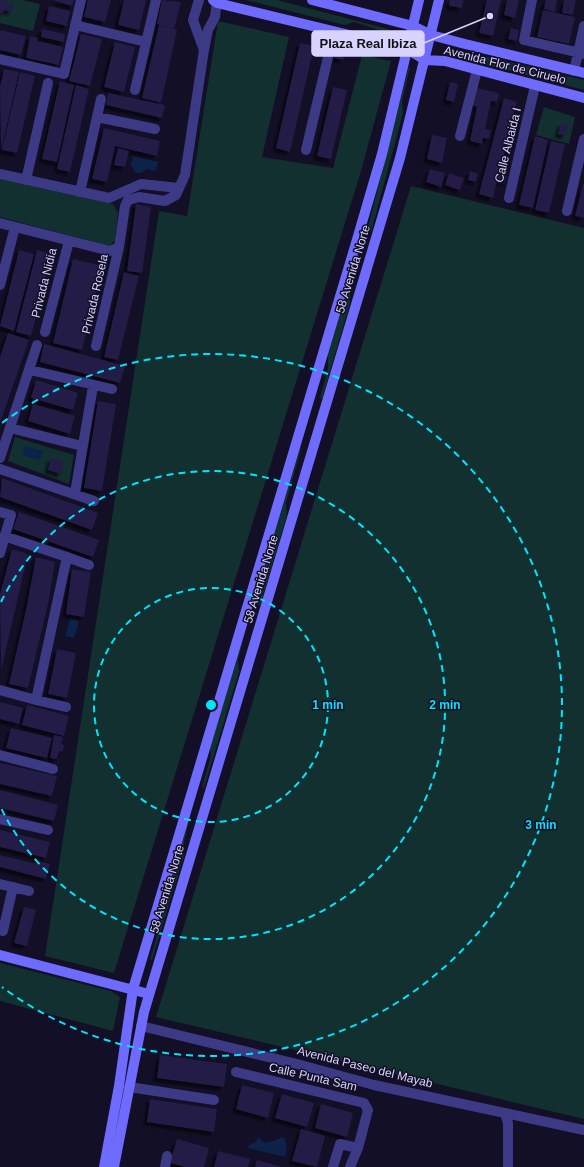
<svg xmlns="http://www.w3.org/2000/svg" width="584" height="1167" viewBox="0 0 584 1167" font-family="Arial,sans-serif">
<defs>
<filter id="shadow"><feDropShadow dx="-3.5" dy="3.5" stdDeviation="1" flood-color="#0009"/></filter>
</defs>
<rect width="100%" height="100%" fill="#130f26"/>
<!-- green -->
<path fill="#12302f" d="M0 0H22L40 4 33 31 0 23Z
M246 0H277L388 29 394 35 354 22 345 25Z
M218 21 289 37 262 157 333 168 362 55 391 61 361 171 114 973 45 956 159 211 187 216Z
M447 50 494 58 584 80V90L445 54 443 51Z
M409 66 410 67 402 102 403 113 371 232 367 231Z
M544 107 575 117 569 144 536 135Z
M0 179 113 204 118 213 115 240 110 246 0 217Z
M411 186 584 228V1119L156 1017Z
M357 254 359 255 350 286V303L322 399 320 398 328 369V354Z
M15 437 74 455 69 484 8 461Z
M300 448 301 449 286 503 287 515 260 605H258L266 579 265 566Z
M246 630 238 660 239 672 204 788 202 787 211 756 210 745Z
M191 811 184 842V855L152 960 150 959 159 929 158 919Z
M0 963 111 991 120 997 113 1031 0 1001Z"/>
<!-- water -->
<path fill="#0c2248" d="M133 156 158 162 156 171 146 169 142 173H136L131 165Z
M25 446 43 451 40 460 22 455Z
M70 618 79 621 74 638 65 636Z
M258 1137 265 1143 276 1140 282 1137 285 1138 287 1150 285 1157 248 1148 249 1145 256 1142Z"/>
<!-- building -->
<path fill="#241b47" filter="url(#shadow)" d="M0 0H6L5 2 14 5 11 12 4 10 3 14 0 13Z
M52 0H74L72 6Z
M88 0H111L105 22 84 17Z
M124 0H146L139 30 118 25Z
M162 0 181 2 174 29 157 24Z
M450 0H463L462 8 449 6Z
M487 0H501L493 36 479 33Z
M507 0H519L515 18 504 15Z
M546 0H557L555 12 544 9Z
M564 0H576L573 15 562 13Z
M49 6 70 11 67 26 46 21Z
M543 10 575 17 569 44 537 37Z
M159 25 177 30 161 103 142 98Z
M511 28 519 30 517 41 508 39Z
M42 29 65 34 64 42 41 37Z
M0 30 26 36 21 55 0 50Z
M81 34 102 39 90 86 69 81Z
M30 36 38 38 37 41 63 47 59 65 26 58Z
M115 42 135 47 124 92 104 87Z
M300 43 314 46 290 152 276 148Z
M337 47 346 50 343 60 334 58Z
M4 69 19 72 1 151 0 87Z
M20 72 35 76 17 153 2 150Z
M60 81 74 85 57 162 42 159Z
M450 82 458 84 454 102 446 100Z
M76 85 89 89 70 172 57 169Z
M333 87 347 90 331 159 317 156Z
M476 88 499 93 497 102 491 101 485 129 491 130 489 139 483 138 482 144 470 141 477 107 472 105Z
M108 93 165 105 162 118 106 105Z
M504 98 517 102 513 117 519 119 518 125 512 123 506 145 512 147 511 152 505 151 499 174 507 176 505 182 497 180 493 198 479 194Z
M561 123 568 125 565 136 558 134Z
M104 128 160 141 157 156 115 146 107 182 92 179Z
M432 135 447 138 442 163 427 159Z
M535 136 548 140 533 208 519 205Z
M551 141 565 144 549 213 535 210Z
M118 148 129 151 125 167 114 165Z
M430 169 445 173 441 187 426 182Z
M470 171 478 174 476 182 468 180Z
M449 173 464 178 460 190 445 185Z
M583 184H584V218L575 216Z
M136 204 151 207 142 273 127 271Z
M19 250 34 254 14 331 0 326Z
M37 250 52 254 31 336 16 332Z
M73 259 103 266 82 350 53 343Z
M124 272 139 276 118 360 104 357Z
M8 333 29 340 0 423V357Z
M44 344 125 366 120 383 40 362Z
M36 380 78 393 73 410 31 398Z
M98 401 116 404 102 491 84 488Z
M33 404 75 416 70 434 28 421Z
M51 458 64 461 61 474 48 470Z
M2 478 98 513 92 530 0 497Z
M19 512 99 540 93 557 13 529Z
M12 549 28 554 1 671 0 594Z
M36 557 55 562 48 604 28 688 9 684 26 610Z
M72 569 91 572 84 617 66 614Z
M57 649 76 653 67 698 48 694Z
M0 702 23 708 19 724 0 719Z
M27 705 69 716 64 736 22 725Z
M11 728 52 738 47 758 6 748Z
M54 735 63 737 61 744 64 745 63 752 60 751 56 759 50 758Z
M0 763 57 776 52 796 0 784Z
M0 790 58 805 54 821 0 808Z
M0 830 50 842 46 858 0 847Z
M0 855 36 864 37 861 50 864 46 879 0 867Z
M24 907 36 910 27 946 14 943Z
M160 1055 227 1064 224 1087 157 1078Z
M242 1085 274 1093 268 1118 236 1109Z
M282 1094 314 1103 307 1127 275 1118Z
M150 1099 217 1109 214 1132 147 1122Z
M321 1104 353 1113 347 1137 315 1128Z
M301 1129 325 1136 317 1167 292 1161Z
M177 1139 209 1148 204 1167H185L170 1163Z
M218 1151 250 1159 248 1167H214Z
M257 1160 282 1167H255Z"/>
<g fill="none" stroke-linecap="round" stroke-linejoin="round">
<!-- minor -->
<path stroke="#3d3a85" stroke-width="10" d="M199 0 193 20 204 50
M532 0 524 40 584 54
M75 25 146 42
M0 59 64 74 81 0
M574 71 584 26
M135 90 156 0
M97 117 155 129
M460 136 477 70
M306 150 334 32
M0 174 109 198 141 184 179 188
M26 180 48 83
M80 192 101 99
M509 198 535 86
M567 211 584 139
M0 223 110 251 119 247 125 206 128 200 139 197 165 201 176 195 185 175 204 50 208 30 215 17 217 0
M0 285 15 227
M45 332 69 241
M96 346 119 247
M30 370 112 389
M10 428 82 446
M0 458 37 345
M0 469 94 501
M75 493 93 386
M0 512 11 515 0 553
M67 557 89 565
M0 690 36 700 67 557 4 536
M36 700 66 707
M0 755 53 769
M0 819 48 830
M0 884 29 891
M3 931 13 887
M236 1072 364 1103 368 1110 358 1148 350 1167
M129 1087 214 1100
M505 1113 508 1123V1167
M165 1167 167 1156
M333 1167 340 1144 358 1148"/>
<!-- tertiary -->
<path stroke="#3d3a85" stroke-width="10" d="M141 1026 297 1064 374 1085 584 1130"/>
<!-- secondary -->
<path stroke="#6f6bff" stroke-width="10" d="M213 0 217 3 407 49 425 60 445 61 584 98
M312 0 413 26 431 35 465 44 584 73
M0 955 149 994
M104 1167 119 1086 133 989 356 243 382 154 419 0
M114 1167 144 1012 400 158 439 0"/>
</g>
<!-- distance rings -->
<g fill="none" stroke="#00e5ff" stroke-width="2" stroke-dasharray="7 5">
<circle cx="211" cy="705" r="117"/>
<path d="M1 602A234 234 0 1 1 1 808"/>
<path d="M2 423A351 351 0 1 1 2 987"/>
</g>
<g text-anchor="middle" stroke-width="3" stroke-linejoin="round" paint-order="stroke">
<!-- street labels -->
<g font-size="12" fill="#d9d4ff" stroke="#130f26">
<text transform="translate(505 65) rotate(14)" y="4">Avenida Flor de Ciruelo</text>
<text transform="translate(508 145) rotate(-76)" y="4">Calle Albaida I</text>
<text transform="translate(353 269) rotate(-73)" y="4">58 Avenida Norte</text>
<text transform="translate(44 283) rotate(-76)" y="4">Privada Nidia</text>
<text transform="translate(95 294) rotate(-77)" y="4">Privada Rosela</text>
<text transform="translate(261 579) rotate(-73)" y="4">58 Avenida Norte</text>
<text transform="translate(167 889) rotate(-73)" y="4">58 Avenida Norte</text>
<text transform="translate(365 1067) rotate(14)" y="4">Avenida Paseo del Mayab</text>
<text transform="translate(313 1077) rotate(13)" y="4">Calle Punta Sam</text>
</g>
</g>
<circle cx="211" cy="705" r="6" fill="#00e5ff" stroke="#130f26" stroke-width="2"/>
<g font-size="12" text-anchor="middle" font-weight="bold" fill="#00e5ff" stroke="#130f26" stroke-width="3" stroke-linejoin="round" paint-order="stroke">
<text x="328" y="709">1 min</text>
<text x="445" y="709">2 min</text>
<text x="541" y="829">3 min</text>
</g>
<!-- callouts -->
<path fill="none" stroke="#d9d4ff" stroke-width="1.5" d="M490 16L424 43"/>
<circle fill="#d9d4ff" stroke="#130f26" stroke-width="1.5" cx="490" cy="16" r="4"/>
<rect fill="#d9d4ff" stroke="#d9d4ff" stroke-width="1.5" x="312" y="31" width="112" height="25" rx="4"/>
<g font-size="13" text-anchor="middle" font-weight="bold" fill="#111">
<text x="368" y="48">Plaza Real Ibiza</text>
</g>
</svg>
